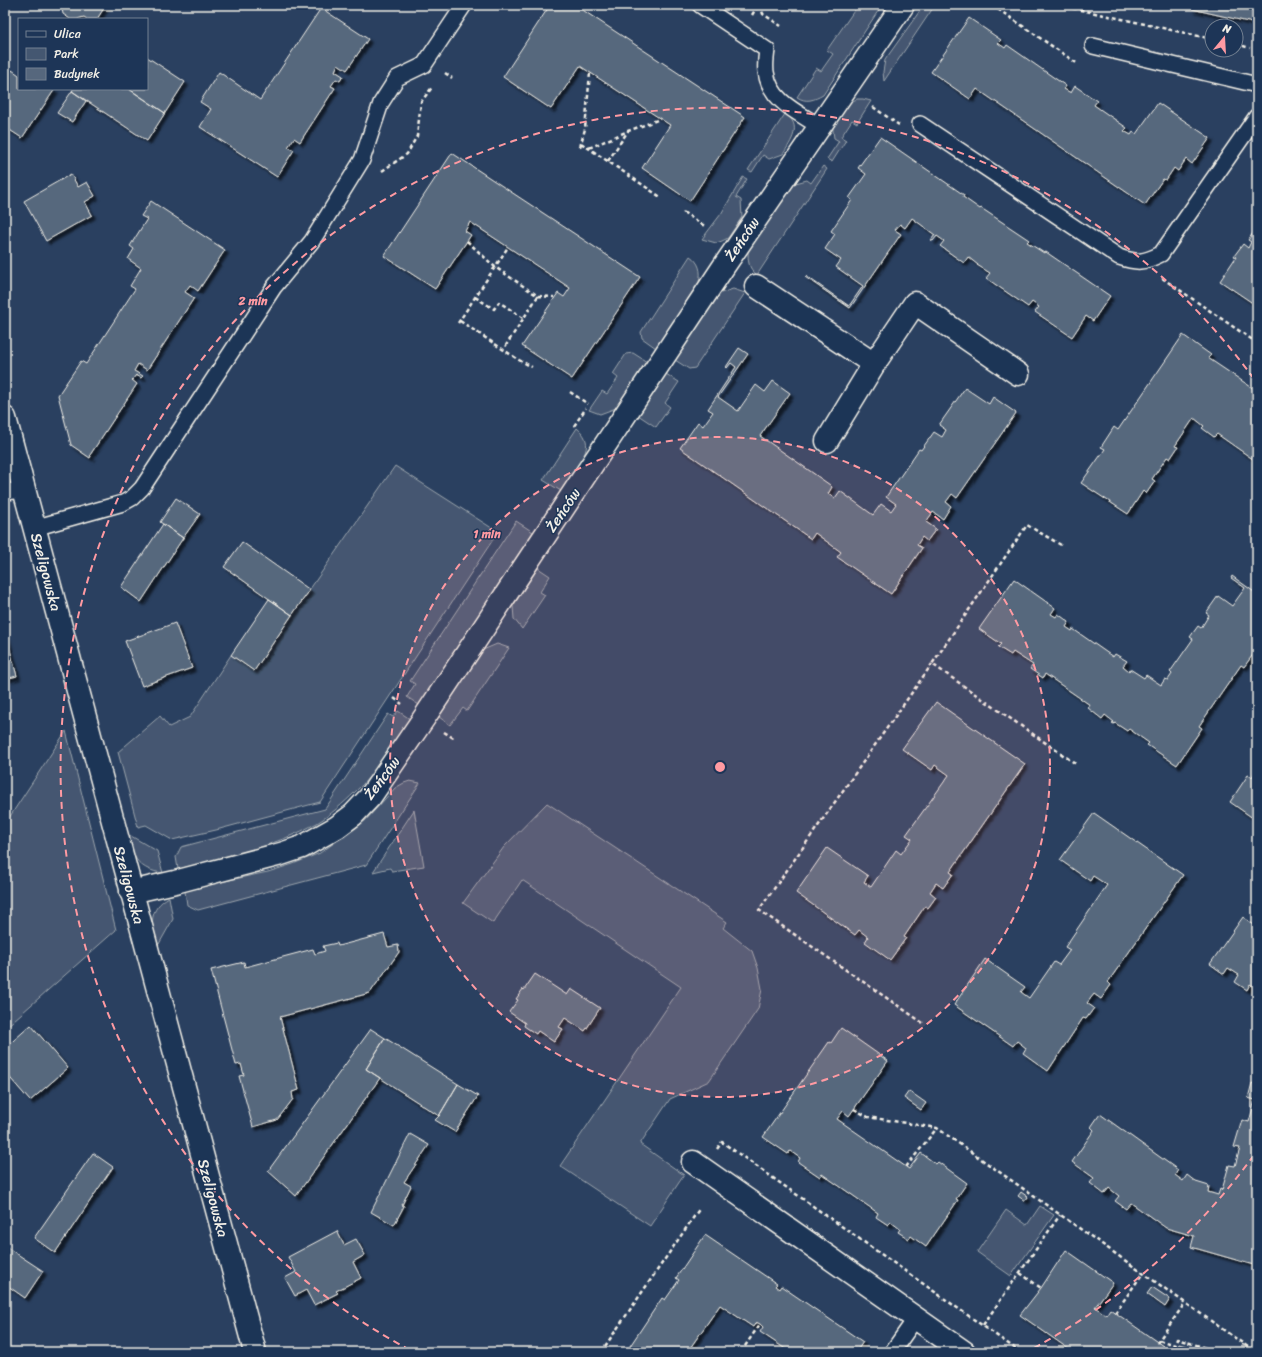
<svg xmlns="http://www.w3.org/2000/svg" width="1262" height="1357" viewBox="0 0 1262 1357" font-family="Sriracha,sans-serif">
<defs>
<filter id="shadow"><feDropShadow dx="3.5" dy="3.5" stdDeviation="1" flood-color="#0009"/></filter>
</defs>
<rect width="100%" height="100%" fill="#2a4060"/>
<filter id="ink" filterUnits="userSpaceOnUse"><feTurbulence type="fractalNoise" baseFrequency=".025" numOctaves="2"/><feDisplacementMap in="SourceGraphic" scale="8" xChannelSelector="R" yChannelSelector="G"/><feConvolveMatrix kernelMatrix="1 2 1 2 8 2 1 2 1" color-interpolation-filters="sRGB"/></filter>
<g filter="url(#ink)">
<!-- green -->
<path fill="#445771" stroke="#9ca4ac" d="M858 5H882L823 95C814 100 806 103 797 97L816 68 821 71 833 54 827 50Z
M924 5H935L884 81 883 72 885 60Z
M857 99H863L871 101 857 123 852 120 841 137 846 140 832 162 827 159 839 141 834 138 832 123 844 105Z
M785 114C803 125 791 142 783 154L769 159 763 155 752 172 748 170Z
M823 166 827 169 757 275C748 268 748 261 748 250L792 184 807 180 811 183Z
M743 177 747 179 736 197 741 200 742 217 728 238 722 241 716 243 702 239 721 214Z
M690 256C699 262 702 271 699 282L656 348 642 338 641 332Z
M733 289 745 293 695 368 689 369 675 360 718 294Z
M633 353 647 362 616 408 600 414 589 410 602 391 607 394 618 378 613 374 626 354Z
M666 374 679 382 665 403 670 407 656 427 638 415 662 379Z
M577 428C594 442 585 455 575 470 570 477 565 484 561 491L543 480Z
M395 466 498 532 320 802 216 830 172 840 146 825 138 827 118 752 160 716 169 727 190 717 231 655 254 670Z
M516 521 533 532 419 705 407 697 415 684 410 681Z
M538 568 550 576 540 592 545 595 522 629 514 619 513 606Z
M497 644 509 648 467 711 463 708 450 725 439 717 483 650Z
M398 711 410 719C393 742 376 773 355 792 344 803 330 815 317 823 277 846 223 858 178 869L176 857 181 847 325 809 388 714 393 717Z
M66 731 116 930 5 1028V824Z
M410 781 420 783 366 865 198 910 187 905 185 891 225 881 268 872 293 864 320 853 365 821 395 788 404 783Z
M547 803 727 922 723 928 752 951 758 968 762 989 758 1009 709 1081 670 1099 640 1144 684 1175 650 1226 560 1166 681 987 522 880 493 923 463 903 504 847Z
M414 810 424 866 392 871 390 868 373 872Z
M131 836 157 851 163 873C139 870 133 858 127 837Z
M169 897 173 919 159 944H156C151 925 148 909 169 897Z
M1040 1206 1054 1215 1011 1276 977 1252 1006 1210 1027 1225Z"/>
<!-- building -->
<path fill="#56677d" stroke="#f4f1e8" filter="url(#shadow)" d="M61 5H106L97 19H87L84 17 77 19H70L63 14Z
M550 5H575L745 117 690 201 642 168 670 125 580 66 551 109 503 77Z
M1193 5H1257V24L1192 9Z
M321 8 368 39 347 70 338 64 335 71 343 76 340 81 336 79 331 86 335 88 300 142 294 138 288 147 294 150 277 177 200 127 211 109 200 102 219 72 260 100Z
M969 18 1001 40 998 43 1005 48 1007 45 1066 86 1064 89 1071 93 1075 86 1097 101 1094 105 1127 128 1124 131 1131 135 1133 132 1136 134 1158 103 1210 138 1192 164 1186 159 1178 171 1174 168 1166 180 1163 179 1145 205 977 89 970 99 931 72Z
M147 57 185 82 165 113 129 89H147Z
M12 70 19 75V89H55L22 138 5 127V80Z
M73 89H129L165 113 147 141 72 91Z
M72 91 86 101 72 122 57 113Z
M880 137 964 195 963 197 980 209 981 208 1029 240 1027 242 1044 253 1046 252 1110 296 1093 321 1086 316 1072 337 1035 312 1039 307 1032 302 1028 307 986 278 990 273 977 265H978L968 257 964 263 940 246 944 241 937 236 933 241 931 240 935 235 912 218 905 228 900 224 895 230 901 234 850 308 805 277 806 276 849 306 863 286 836 267 841 260 825 249 835 234 831 231 852 200 849 198 866 174 858 168Z
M452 153 640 277 572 379 522 346 558 293 564 297 570 288 508 247 470 222 465 231 471 235 435 289 384 256Z
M71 174 78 187 87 182 95 196 85 202 92 215 46 241 24 201Z
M151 201 225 250 198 291 190 285 185 292 194 298 147 370 138 364 134 371 143 376 141 378 136 375 132 380 137 384 90 455 91 456 90 458 71 445 58 395 81 361 86 364 135 289 130 286 141 268 128 259 134 249 130 246 147 219 141 216Z
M1256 229 1257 230V306L1220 281 1236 257 1234 256 1243 244 1248 248 1251 242 1248 240Z
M1183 335 1211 355 1208 358 1257 391V462L1217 434 1214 437 1202 428 1204 426 1194 418 1175 446 1178 447 1170 459 1167 457 1152 479 1155 481 1146 494 1143 491 1128 514 1081 483 1105 449 1101 447 1114 427 1118 430Z
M739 348 748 354 718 397 738 411 756 385 765 392 773 381 790 393 760 436 830 485 832 487 828 494 835 498 840 491 873 515 881 504 891 511 896 504 886 497 919 449 921 450 934 432 942 437 946 430 939 425 965 388 989 404 993 397 1016 413 957 498 952 494 946 502 951 506 943 519 933 512 926 522 936 529 927 541 922 537 917 545 922 548 891 594 837 557 841 552 815 533 811 539 680 448 698 422 703 426 713 412 708 409 736 367 731 363 727 368 726 367Z
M176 498 200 514 183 538 160 522Z
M163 524 183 538 141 602 121 587Z
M242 542 310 590 292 615 224 567Z
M1232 576 1257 594V649L1244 667 1241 665 1199 726 1202 728 1177 765 1147 745 1149 743 1129 729 1127 731 1115 723 1114 724 1112 723 1114 722 1105 715 1102 719 1088 708 1090 705 1045 674 1043 678 1030 669 1033 665 1013 652 1011 655 998 647 1001 644 979 629 1014 579 1055 608 1051 614 1056 617 1058 614 1069 622 1066 627 1072 631 1073 629 1113 657 1115 654 1127 661 1123 666 1129 671 1130 669 1144 678 1146 675 1161 685 1165 679 1168 680 1172 674 1170 672 1193 639 1190 637 1198 626 1201 628 1209 615 1206 613 1218 596 1232 606 1245 588 1231 578Z
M269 599 292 615 254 671 231 655Z
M175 623 192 668 142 686 125 641Z
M5 632 17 676 5 679Z
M936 702 1025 764 950 872 953 874 943 888 936 883 930 892 936 897 928 908 925 906 904 937 906 938 890 960 865 942 868 937 859 930 855 935 796 893 827 848 868 876 864 882 871 887 896 850 901 854 912 839 906 835 949 775 935 765 932 770 902 749Z
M1257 769V821L1230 802 1248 775 1252 777Z
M1094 813 1183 875 1108 982 1111 985 1101 999 1094 994 1087 1003 1094 1008 1086 1019 1083 1018 1048 1071 1023 1053 1026 1048 1017 1041 1013 1046 954 1005 985 959 1025 987 1021 992 1029 998 1054 962 1059 965 1070 950 1065 947 1107 885 1093 876 1090 881 1060 860Z
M1243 917 1257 927V989L1250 984 1247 990 1235 982 1239 975 1228 968 1224 974 1210 964Z
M384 934 388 947 398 945 399 952 370 993 280 1017 299 1090 292 1092 293 1099 277 1120 253 1127 239 1076 244 1075 241 1064 236 1065 211 970 244 962 245 967 313 949 315 954 325 951 323 946 337 943 338 946Z
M535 974 567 995 571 989 600 1008 585 1031 565 1018 559 1027 563 1029 554 1042 538 1031 536 1034 524 1026 525 1023 509 1012 518 1000 516 999 523 989 524 990Z
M31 1025 68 1068 30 1101 5 1072V1048Z
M841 1028 888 1061 849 1116 843 1111 837 1119 909 1169 921 1153 936 1164 938 1162 967 1183 956 1199 958 1200 926 1247 911 1236 909 1239 898 1232 900 1229 891 1222 888 1225 876 1217 878 1213 822 1174 820 1177 798 1162 800 1158 790 1151 788 1154 763 1137 829 1042 831 1043Z
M371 1029 385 1038 366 1069 380 1078 296 1196 268 1171Z
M385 1038 458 1084 439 1116 366 1069Z
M1252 1083 1257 1085V1266L1191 1247 1194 1236 1166 1228 1131 1203 1126 1209 1115 1201 1119 1196 1109 1188 1104 1194 1090 1183 1094 1178 1072 1162 1094 1130 1091 1127 1100 1114 1178 1170 1175 1175 1183 1181 1187 1175 1196 1182 1209 1186 1208 1192 1218 1195 1220 1189 1222 1190 1229 1165 1235 1166 1240 1148 1234 1147 1242 1120 1249 1122 1255 1100 1248 1098Z
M458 1084 478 1096 455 1132 435 1120 439 1116Z
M909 1091 926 1103 921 1110 904 1098Z
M410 1134 429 1145 404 1182 411 1186 402 1205 404 1206 394 1225 371 1212Z
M93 1153 113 1167 55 1253 34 1238Z
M1021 1192 1028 1197 1025 1201 1018 1196Z
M337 1231 344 1245 356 1239 365 1255 353 1262 361 1278 336 1291 338 1293 314 1305 306 1290 295 1296 285 1278 296 1272 288 1257Z
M705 1235 777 1284 775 1286 779 1289 781 1286 863 1342 856 1352H790L760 1332 763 1327 760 1324 756 1322 753 1327 720 1305 688 1351 683 1348 680 1352H626L662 1298 665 1300 679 1280 676 1278Z
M5 1246 43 1271 25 1298 5 1284Z
M1066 1250 1113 1283 1095 1307 1106 1315 1110 1309 1163 1346 1160 1352H1073L1020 1315 1041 1288Z
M1152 1287 1170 1299 1165 1307 1147 1294Z
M1179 1344 1207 1352H1176Z"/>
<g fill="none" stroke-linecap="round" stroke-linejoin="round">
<defs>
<path id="lane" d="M700 5 767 50C766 57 765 65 766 72 770 101 797 112 819 126
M1093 46 1257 85
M920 124 1119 257C1137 263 1143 263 1161 254L1257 116
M5 492 24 490
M34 528 123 503 132 498 142 488 274 287 312 241 362 160 381 103 397 78 424 65 464 5
M892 1352 916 1318"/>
<path id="street" d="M756 286 874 364 827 441
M874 364 915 303 1018 374
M131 892 175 882 281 854 302 847 337 827 353 815 370 797 424 718 724 266 903 5
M693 1162 964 1352"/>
<path id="secondary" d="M5 418 255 1352"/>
</defs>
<!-- lane casing -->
<use href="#lane" stroke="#f4f1e8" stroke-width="18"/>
<!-- street casing -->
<use href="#street" stroke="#f4f1e8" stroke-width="25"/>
<!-- secondary casing -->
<use href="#secondary" stroke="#f4f1e8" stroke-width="25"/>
<!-- path -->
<path stroke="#f4f1e8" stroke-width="2.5" stroke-dasharray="4 3" stroke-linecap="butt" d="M760 5 763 14 781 26
M992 5 1078 64
M1059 5 1212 39
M752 15 758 5
M1236 44 1250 48
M445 73 452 78
M873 107 899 125
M581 143 662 198
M580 147 585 129 590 73
M589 148 628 131
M608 161 628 131 660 119
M382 171 407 154 417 136 421 102 433 86
M683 212 706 227
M467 241 495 267 508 247
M1162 278 1257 343
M538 296 554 297
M475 297 494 309 499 302 523 318
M460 321 519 360 532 367
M458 323 495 267 538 296 503 350
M570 392 588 404
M574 426 586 408
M1061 545 1027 525 932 664 1076 764
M394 698 402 704
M444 732 455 739
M923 1023 759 910 932 664
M854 1109 868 1117 937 1128 1255 1352
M717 1149 722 1142 1020 1352
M906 1167 937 1128
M1020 1273 1041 1288
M1115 1313 1143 1273
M983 1325 1060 1215
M1159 1340 1175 1345 1177 1339 1219 1352
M1157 1343 1185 1303
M681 1351 683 1352
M601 1352 700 1208
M741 1352 760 1324
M1240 1352 1243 1344"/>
<!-- lane -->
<use href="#lane" stroke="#1d3557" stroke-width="15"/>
<!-- street -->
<use href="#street" stroke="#1d3557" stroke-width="22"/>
<!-- secondary -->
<use href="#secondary" stroke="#1d3557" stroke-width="22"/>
</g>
</g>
<!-- distance rings -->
<circle cx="720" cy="767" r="330" fill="#ff9aa2" fill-opacity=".12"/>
<g fill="none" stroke="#ff9aa2" stroke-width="2" stroke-dasharray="7 5">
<circle cx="720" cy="767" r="330"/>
<path d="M1254 1155A660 660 0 0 1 1030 1350M410 1350A660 660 0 1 1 1254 379"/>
</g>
<g text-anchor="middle" stroke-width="3" stroke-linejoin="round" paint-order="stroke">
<!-- street labels -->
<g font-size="15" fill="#f4f1e8" stroke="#1d3557">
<text transform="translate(742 239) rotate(-56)" y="5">Żeńców</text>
<text transform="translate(563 510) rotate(-56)" y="5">Żeńców</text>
<text transform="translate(46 572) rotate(75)" y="5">Szeligowska</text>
<text transform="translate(382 778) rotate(-53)" y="5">Żeńców</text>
<text transform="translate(129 885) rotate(75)" y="5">Szeligowska</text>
<text transform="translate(213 1198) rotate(75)" y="5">Szeligowska</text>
</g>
</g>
<circle cx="720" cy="767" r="6" fill="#ff9aa2" stroke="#1d3557" stroke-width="2"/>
<g font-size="12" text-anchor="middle" font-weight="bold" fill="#ff9aa2" stroke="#1d3557" stroke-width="3" stroke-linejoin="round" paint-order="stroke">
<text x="253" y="305">2 min</text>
<text x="487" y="538">1 min</text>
</g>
<!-- margin -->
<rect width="1262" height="1357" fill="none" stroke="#1d3557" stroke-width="20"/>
<rect x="10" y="10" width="1242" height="1337" fill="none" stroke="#f4f1e8" stroke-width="1.5" filter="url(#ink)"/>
<!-- legend -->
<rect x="18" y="18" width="130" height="72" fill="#1d3557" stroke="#738091"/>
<rect x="26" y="31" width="20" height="6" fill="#1d3557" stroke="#738091"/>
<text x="54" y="38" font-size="12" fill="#f4f1e8">Ulica</text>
<rect x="26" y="48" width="20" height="12" fill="#445771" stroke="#738091"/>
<text x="54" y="58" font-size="12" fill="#f4f1e8">Park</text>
<rect x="26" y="68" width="20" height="12" fill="#56677d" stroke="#738091"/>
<text x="54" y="78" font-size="12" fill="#f4f1e8">Budynek</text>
<!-- north arrow -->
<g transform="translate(1224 38) rotate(18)"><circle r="19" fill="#1d3557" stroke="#738091"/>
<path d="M0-3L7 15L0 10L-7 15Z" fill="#ff9aa2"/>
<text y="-6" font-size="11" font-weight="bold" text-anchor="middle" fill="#f4f1e8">N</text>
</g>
</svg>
